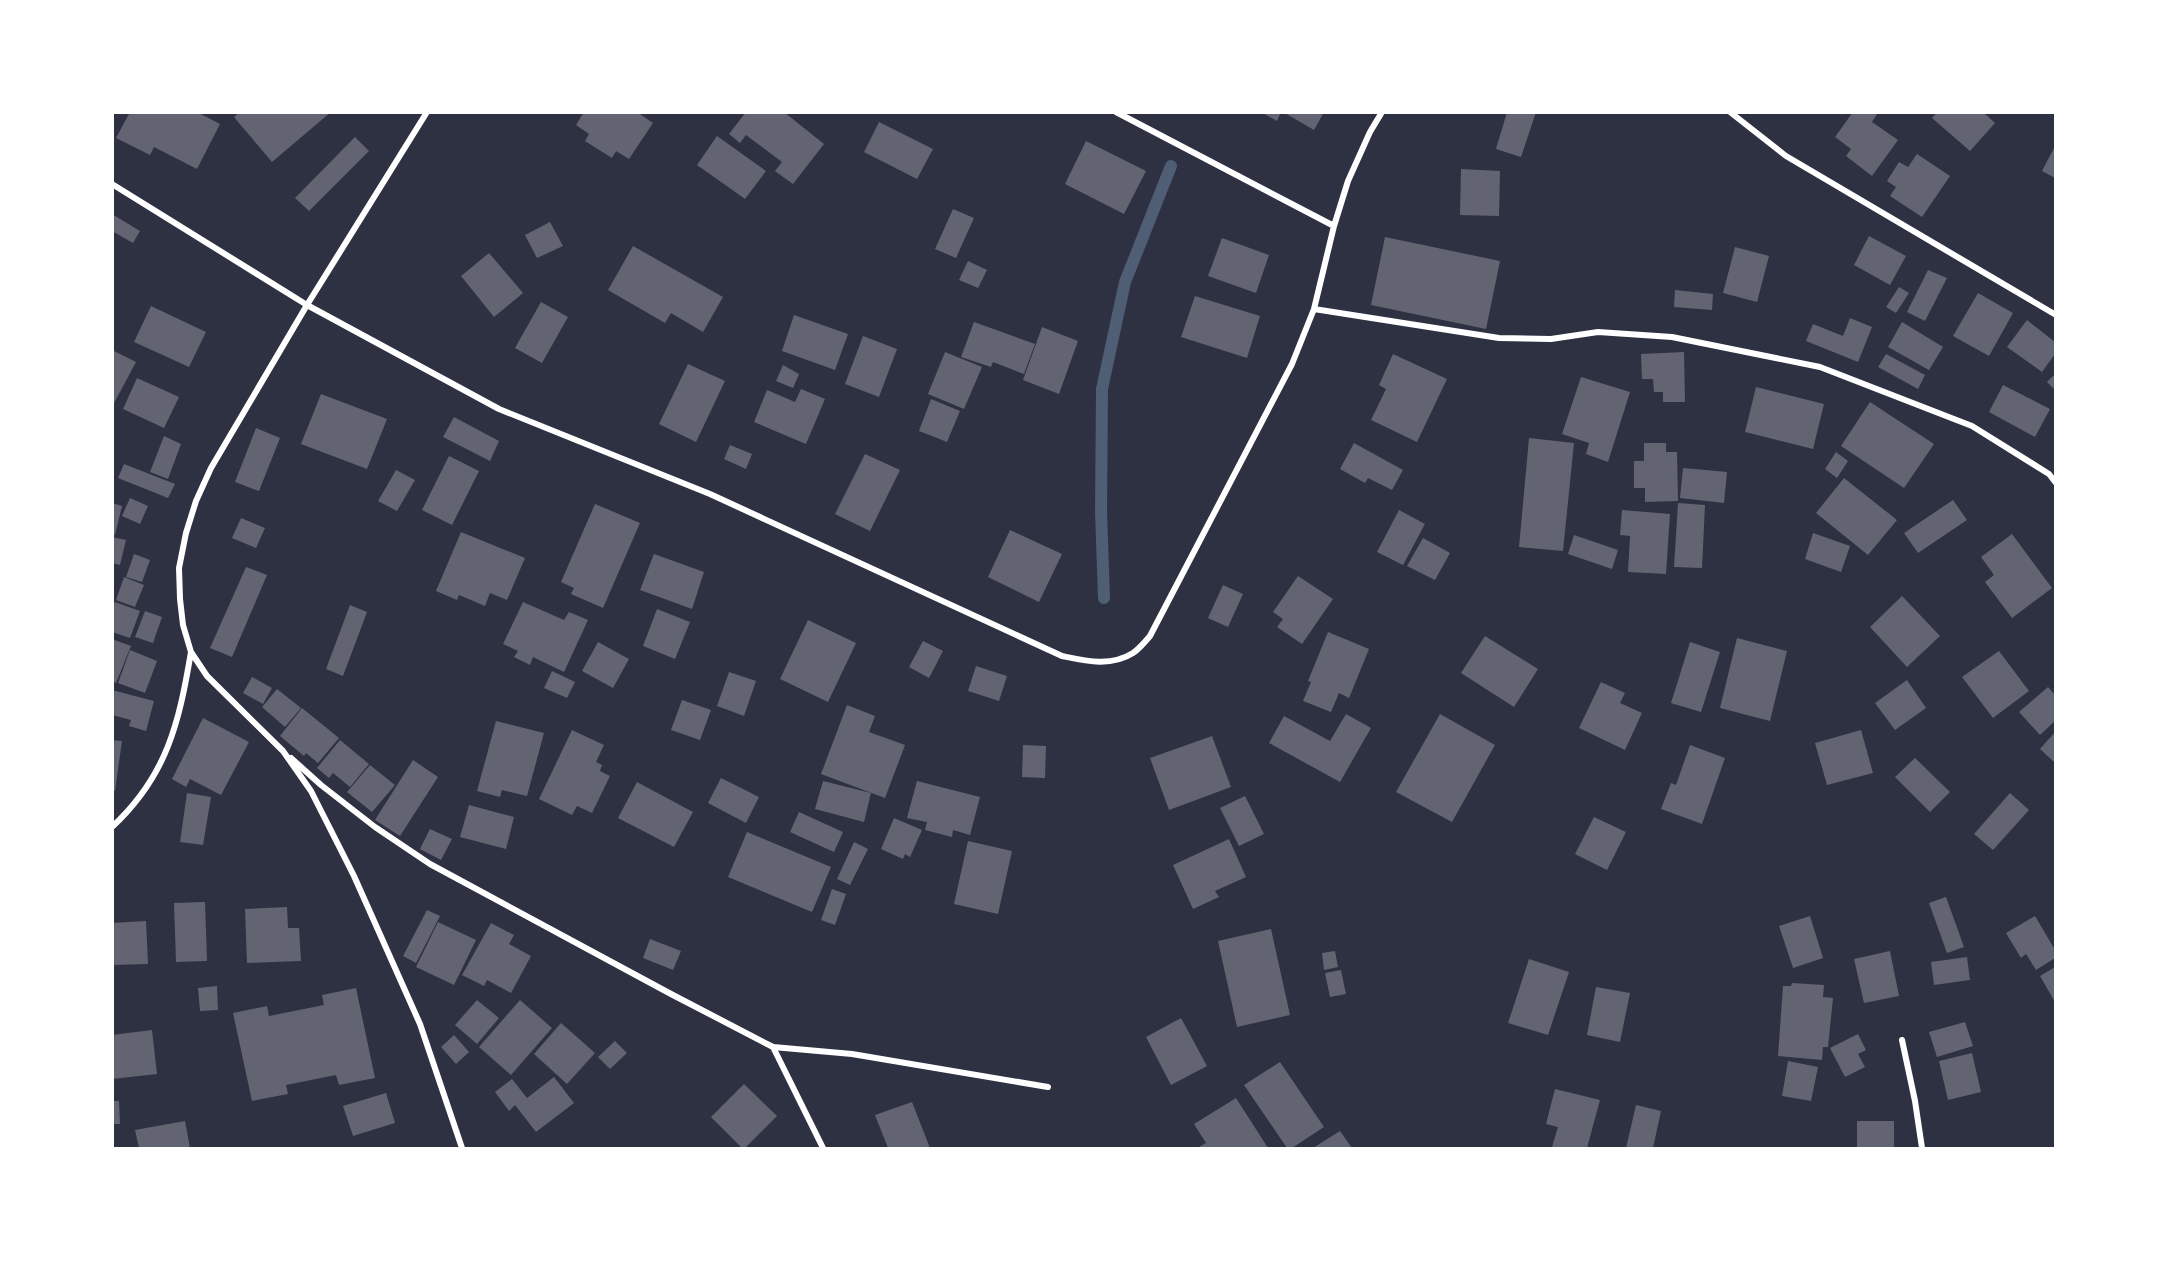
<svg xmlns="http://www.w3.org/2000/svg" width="2168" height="1261" viewBox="0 0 2168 1261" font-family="Raleway,sans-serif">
<rect width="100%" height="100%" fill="#2d3142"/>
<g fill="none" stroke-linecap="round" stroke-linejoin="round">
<!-- stream -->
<path stroke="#4f5d75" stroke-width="12" d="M1104 598 1101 512 1102 389 1125 282 1171 166"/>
</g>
<!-- building -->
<path fill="#626471" d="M130 112H197L220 124 197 169 154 147 150 155 116 138Z
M240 112H331L272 162 234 117Z
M584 112H637L653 123 629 159 616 151 612 158 585 141 589 134 576 125Z
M746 112H784L824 144 793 184 775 171 782 162 746 135 740 143 729 134Z
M1261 112H1281L1277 121Z
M1283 112H1324L1314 130Z
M1507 112H1536L1521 157 1496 149Z
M1853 112H1875L1877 114 1872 122 1898 140 1872 176 1846 156 1851 149 1835 137Z
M1937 112H1983L1995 123 1970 151 1932 118Z
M879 122 933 149 917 179 864 152Z
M717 136 766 171 745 199 697 165Z
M355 137 369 151 309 211 295 198Z
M1086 141 1146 171 1124 214 1065 184Z
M2055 146V178L2042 171Z
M1917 154 1950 176 1922 217 1890 196 1896 187 1887 181 1899 162 1908 167Z
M1461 169 1500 171 1499 216 1460 215Z
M953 209 974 218 956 258 935 249Z
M112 214 140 231 133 243 112 231Z
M550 222 563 246 537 258 525 235Z
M1869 236 1906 256 1890 285 1854 265Z
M1385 237 1500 261 1486 329 1371 305Z
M1222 238 1269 255 1256 293 1208 276Z
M633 246 723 297 703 332 671 313 665 323 608 290Z
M1735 247 1769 256 1757 302 1723 293Z
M489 253 523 293 494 317 461 276Z
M968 261 987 270 978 288 959 280Z
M1928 270 1947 278 1925 321 1907 312Z
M1899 287 1909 293 1896 313 1886 307Z
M1675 290 1713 294 1712 310 1674 307Z
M1978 293 2013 313 1989 356 1953 336Z
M1195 296 1260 316 1247 358 1181 337Z
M541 302 568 317 542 363 515 348Z
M151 306 206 332 189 367 134 342Z
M794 315 848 334 835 370 782 351Z
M1850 318 1872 327 1858 362 1806 341 1813 324 1843 336Z
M2027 320 2055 342V354L2042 372 2007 347Z
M974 322 1035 344 1024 374 993 362 991 367 961 357Z
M1902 322 1943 347 1929 370 1888 347Z
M1042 327 1078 341 1059 394 1023 380Z
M863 336 897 349 879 397 845 384Z
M112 350 136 362 112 407Z
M945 352 982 367 964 409 928 394Z
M1684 352 1685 402H1663V392H1654L1653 379H1642L1641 354Z
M1393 354 1447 379 1417 442 1371 420 1386 389 1379 385Z
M1886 354 1925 375 1918 389 1878 367Z
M688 364 725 381 696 442 659 424Z
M783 365 799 374 793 388 776 381Z
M2055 374V390L2047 382Z
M1581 377 1630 392 1608 462 1586 454 1589 443 1562 434Z
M137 378 179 397 164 428 123 409Z
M2003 385 2050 409 2035 437 1989 412Z
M1756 387 1824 404 1813 449 1745 432Z
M801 389 825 399 806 444 754 422 767 390 795 402Z
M321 394 387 419 367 469 301 444Z
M931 399 960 411 947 442 919 431Z
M1870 402 1934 444 1904 488 1841 446Z
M454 417 499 441 490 461 443 437Z
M256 428 280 438 259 491 235 482Z
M164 436 181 444 168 479 150 472Z
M1529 438 1574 443 1563 551 1519 547Z
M1354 443 1403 470 1392 490 1368 478 1365 483 1340 469Z
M1644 443H1666V452H1677L1678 501 1645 502V488H1634V461H1644Z
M730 445 752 454 746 469 724 459Z
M1836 452 1848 461 1837 478 1825 469Z
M865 454 900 470 870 531 835 514Z
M449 456 479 471 452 525 422 510Z
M124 464 175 484 168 498 118 478Z
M1683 468 1727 472 1724 503 1680 498Z
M396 470 415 480 397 511 378 501Z
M1844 478 1897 520 1868 555 1816 513Z
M130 498 148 506 140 524 122 516Z
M1953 500 1967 520 1918 553 1904 533Z
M112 503 122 506 115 535 112 534Z
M1678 503 1705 505 1702 568 1674 567Z
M595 504 640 523 603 608 571 594 574 588 561 582Z
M1399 510 1425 524 1403 565 1377 552Z
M1622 510 1670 514 1666 574 1628 572 1630 536 1620 535Z
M241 518 265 528 256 548 232 538Z
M1010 530 1062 554 1039 602 988 577Z
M461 532 525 558 507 600 490 593 485 606 459 595 457 600 436 591Z
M1813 533 1850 546 1841 572 1805 559Z
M2012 534 2052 588 2012 618 1985 582 1994 575 1981 557Z
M1574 535 1618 550 1612 569 1568 554Z
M112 537 126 540 120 565 112 563Z
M1423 538 1450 553 1435 580 1407 566Z
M134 554 150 560 142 582 126 577Z
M654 554 704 572 692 609 640 590Z
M246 567 267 575 232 657 210 648Z
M1298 576 1333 599 1302 644 1277 627 1283 619 1273 612Z
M124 577 144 585 135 607 116 600Z
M1223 585 1243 594 1228 627 1208 618Z
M1902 596 1940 636 1907 667 1870 627Z
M115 602 140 611 130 638 112 632V607Z
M523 602 564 620 569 612 588 620 564 672 533 657 530 665 514 657 518 651 503 644Z
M350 605 367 612 343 676 326 669Z
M657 609 690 622 675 659 643 646Z
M145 611 162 617 153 643 135 637Z
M808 620 856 643 828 702 780 679Z
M1328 632 1369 649 1349 698 1339 693 1331 712 1303 701 1311 682 1308 681Z
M1485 636 1538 669 1514 707 1461 673Z
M1737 638 1787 651 1770 721 1720 708Z
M112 639 131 646 116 683 112 681Z
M923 641 943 651 929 678 909 667Z
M598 642 629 659 613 688 582 671Z
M1690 642 1720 652 1701 712 1671 703Z
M130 650 157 661 145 693 118 683Z
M1999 651 2029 691 1993 718 1962 677Z
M976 666 1007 676 999 701 968 691Z
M552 671 575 682 567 698 544 688Z
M729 672 756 681 744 716 717 706Z
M252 677 272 688 263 704 243 693Z
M1907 680 1926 708 1895 730 1875 703Z
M1601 682 1625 693 1620 703 1642 713 1625 750 1579 728Z
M2048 687 2055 695V721L2040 735 2019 712Z
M277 689 301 708 285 727 262 707Z
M112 690 154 701 146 731 129 726 131 720 112 715Z
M682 700 711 710 700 740 671 730Z
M847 705 875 716 869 732 905 745 885 798 821 774Z
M302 708 339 738 318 763 306 753 304 756 280 736Z
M1346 714 1371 728 1340 782 1269 743 1284 716 1330 741Z
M1440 714 1495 745 1452 822 1396 792Z
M203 718 249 742 221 795 190 779 186 787 172 779Z
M496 721 544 733 527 796 502 790 500 797 477 791Z
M572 730 604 745 596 762 602 765 600 771 610 776 592 813 577 806 572 815 539 799Z
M1861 730 1873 773 1827 785 1815 743Z
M2055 732V763L2040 749Z
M1212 736 1231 787 1169 810 1150 758Z
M112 740 122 741 115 791H112Z
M340 740 369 764 350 787 333 773 329 778 317 768Z
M1023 745 1046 746 1045 778 1022 777Z
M1690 745 1725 758 1702 824 1661 809 1671 783 1676 785Z
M1915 758 1950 792 1930 812 1895 777Z
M413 760 438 777 400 836 375 820Z
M370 765 395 785 372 812 347 792Z
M721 778 759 797 746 823 708 803Z
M823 781 871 793 864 822 815 809Z
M917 781 980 797 970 835 953 830 952 837 925 830 927 822 907 818Z
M637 782 693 812 674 847 618 818Z
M187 793 211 797 203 845 180 842Z
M2010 793 2029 810 1993 850 1974 834Z
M1245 796 1264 834 1239 846 1220 808Z
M469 805 514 817 506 849 460 837Z
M799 812 843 832 834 852 790 832Z
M1594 817 1626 832 1607 870 1575 854Z
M894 818 922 830 910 857 905 854 903 859 881 849Z
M430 829 452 839 441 860 420 849Z
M747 832 831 867 812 912 728 877Z
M1229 839 1246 877 1215 891 1219 897 1193 909 1173 865Z
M968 841 1012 851 998 914 954 904Z
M854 842 868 849 850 885 837 879Z
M832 889 846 894 835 925 821 920Z
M1946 897 1964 947 1947 953 1929 903Z
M205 902 207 961 176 962 174 903Z
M287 907 288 928H299L301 961 247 963 245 909Z
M427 910 440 916 416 963 403 956Z
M1810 916 1823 958 1793 968 1779 926Z
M2035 916 2055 950V958L2036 970 2026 954 2021 958 2006 933Z
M146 921 148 964 112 965V923Z
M438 922 476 940 454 985 416 967Z
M491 923 514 935 509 944 531 956 511 993 487 980 484 986 462 975Z
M1271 929 1290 1015 1237 1027 1218 941Z
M650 939 681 951 673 970 643 958Z
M1335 951 1338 967 1324 970 1322 953Z
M1890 951 1899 996 1864 1003 1854 959Z
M1967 957 1970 980 1934 985 1931 962Z
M1529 959 1569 972 1548 1035 1508 1023Z
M2055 967V1002L2040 976Z
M1341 970 1346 994 1330 997 1325 973Z
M1792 983 1824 985 1823 997 1833 998 1828 1047H1823L1822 1060 1778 1056 1783 986H1791Z
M217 986 218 1010 200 1011 198 988Z
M1596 987 1630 993 1620 1042 1587 1035Z
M356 988 375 1078 339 1085 336 1075 286 1085 288 1094 252 1101 233 1013 267 1006 269 1016 324 1005 322 995Z
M477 1000 499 1018 477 1044 455 1025Z
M520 1000 552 1028 511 1075 479 1047Z
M1181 1018 1207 1066 1171 1085 1146 1037Z
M1965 1022 1973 1046 1937 1057 1929 1032Z
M561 1023 595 1053 567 1084 534 1054Z
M152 1030 157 1074 112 1079V1035Z
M1858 1034 1866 1050 1858 1054 1865 1067 1845 1077 1830 1048Z
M454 1035 469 1052 456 1064 441 1047Z
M615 1041 627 1053 610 1069 598 1057Z
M1972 1053 1981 1092 1948 1100 1939 1061Z
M1788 1061 1818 1067 1811 1101 1782 1096Z
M1280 1062 1324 1127 1292 1148H1287L1244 1085Z
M554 1077 574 1103 536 1132 515 1105 509 1111 495 1092 512 1079 527 1098Z
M744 1084 777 1116 745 1148H742L711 1117Z
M1555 1089 1600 1100 1587 1148 1552 1147 1558 1127 1546 1124Z
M386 1093 395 1123 353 1136 343 1106Z
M1236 1098 1268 1148H1197L1206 1143 1194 1124Z
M112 1101H119L120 1124H112Z
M912 1102 930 1148H888L875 1115Z
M1636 1105 1661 1111 1653 1148H1626Z
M185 1121 190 1148H139L135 1130Z
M1857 1121H1894V1148H1857Z
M1340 1131 1352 1148H1313Z"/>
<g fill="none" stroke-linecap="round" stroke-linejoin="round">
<!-- minor -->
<path stroke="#fff" stroke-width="6" d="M427 112 307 305 211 468 196 501 186 533 179 568 180 599 183 625 191 652 207 676 283 751 311 791 354 876 420 1024 462 1148
M1116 112 1334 226
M1730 112 1786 156 2056 315
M112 184 307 305 499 409 710 494 1062 656C1086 661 1111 667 1133 653 1139 649 1145 642 1150 636L1292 364 1314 309 1334 226 1348 181 1370 132 1382 112
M1314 309 1499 338 1551 339 1598 332 1672 337 1820 367 1972 426 2049 474 2056 483
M291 758 321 785 375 827 430 864 671 994 773 1047 852 1054 1048 1087
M112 827C167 776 179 723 191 652
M1902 1040 1915 1101 1922 1148
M773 1047 823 1148"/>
</g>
<!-- border -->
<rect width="2168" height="1261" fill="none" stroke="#ffffff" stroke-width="228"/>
</svg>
